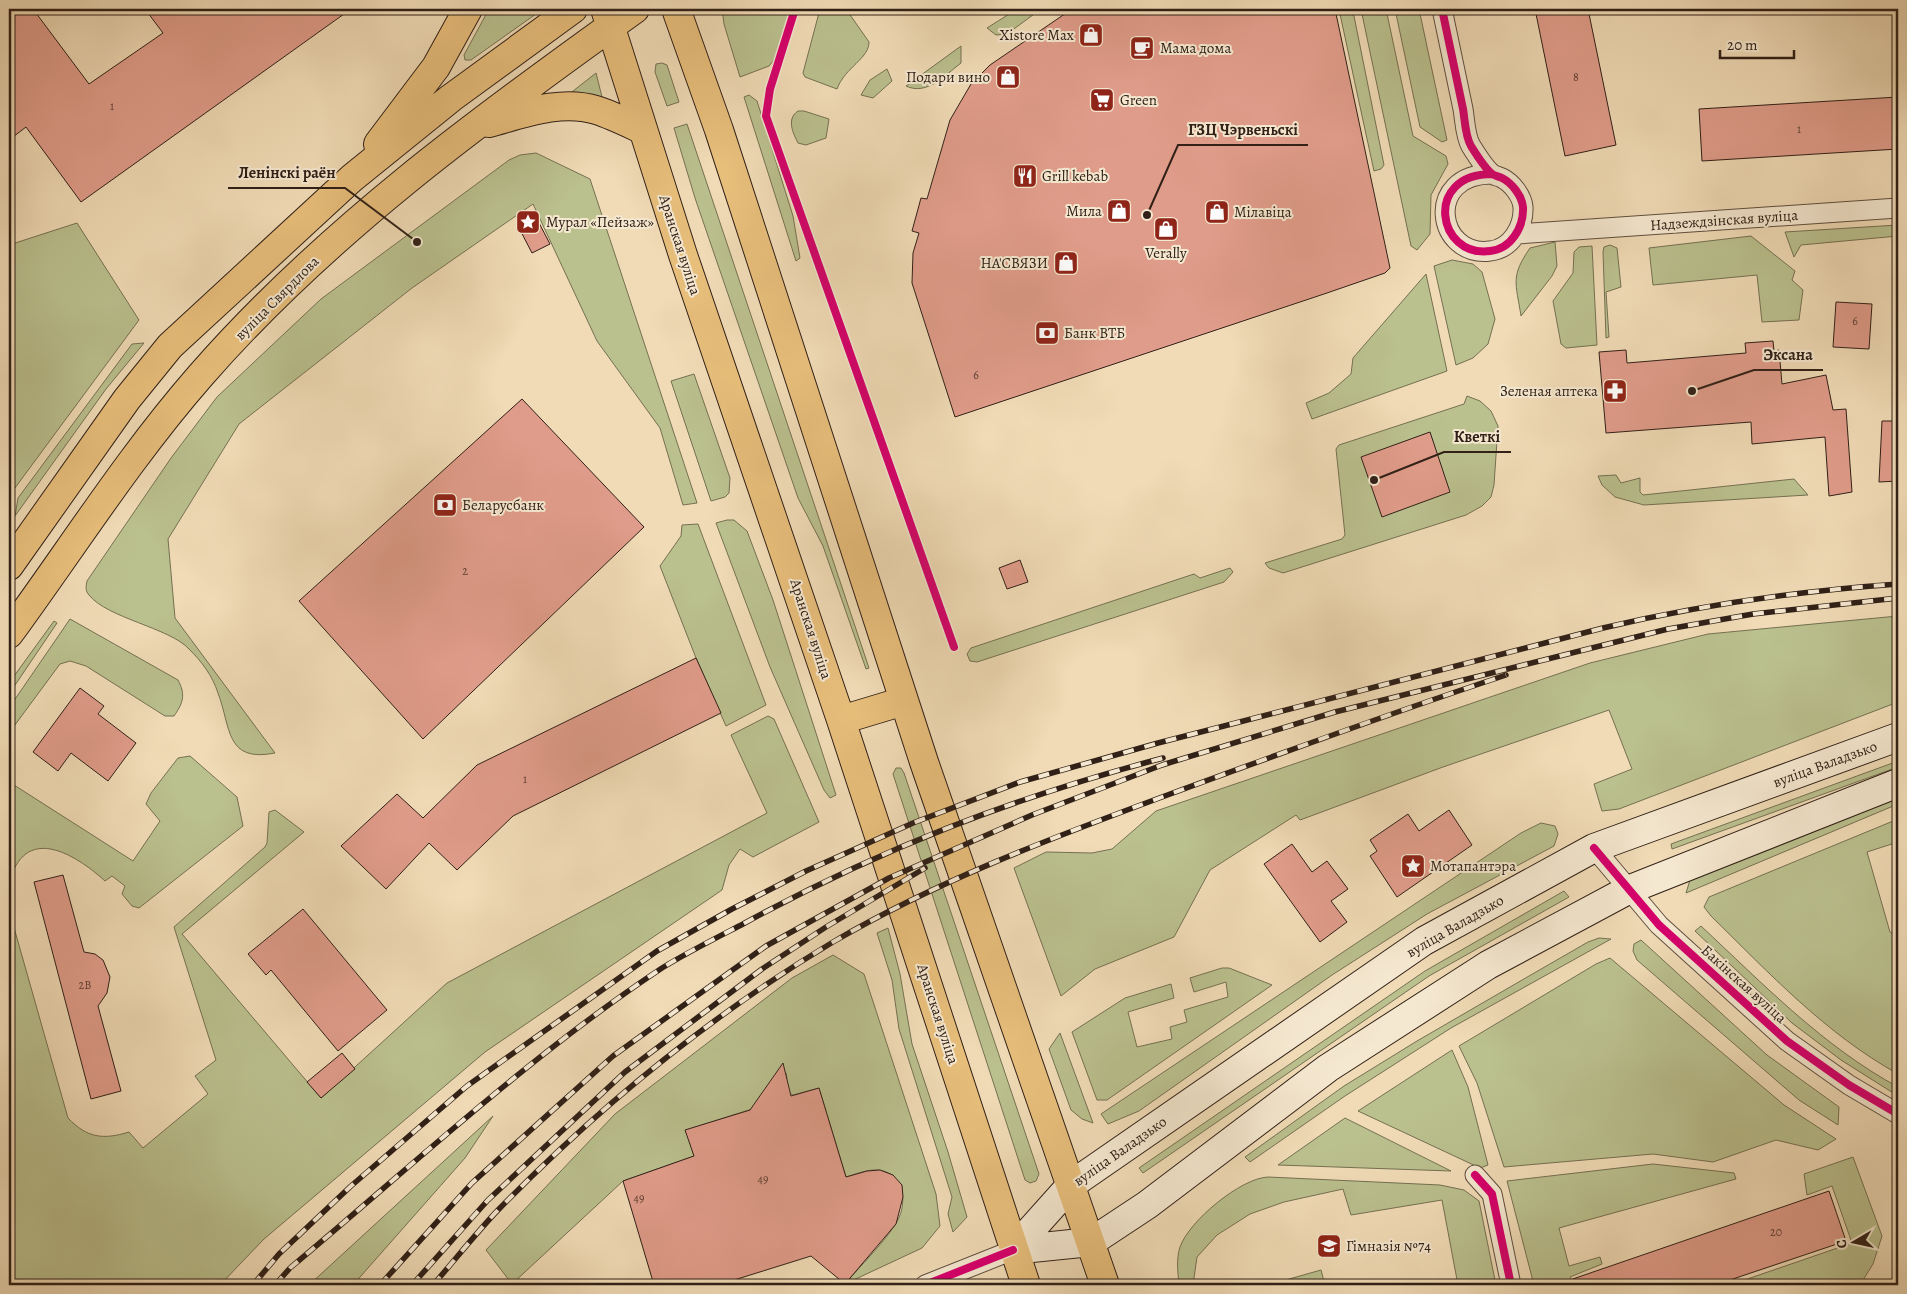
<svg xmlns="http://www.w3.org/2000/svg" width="1907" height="1294" viewBox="0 0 1907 1294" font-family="Alegreya,serif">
<rect width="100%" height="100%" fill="#f0dbb6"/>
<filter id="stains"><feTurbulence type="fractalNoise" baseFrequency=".004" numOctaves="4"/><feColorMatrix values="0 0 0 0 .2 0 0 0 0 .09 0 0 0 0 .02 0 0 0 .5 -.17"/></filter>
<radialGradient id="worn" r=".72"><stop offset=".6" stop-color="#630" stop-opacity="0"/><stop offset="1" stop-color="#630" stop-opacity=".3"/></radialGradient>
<!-- green -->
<path fill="#bac08e" stroke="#757052" d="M489 9H543L471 60H465L464 55Z
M722 9H790L774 60 769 66 740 77 724 24Z
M820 9H846L869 42C869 59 845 67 837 89L805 77 803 73Z
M1017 9H1041L1007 34 996 35 987 28Z
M1375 9H1386L1413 136 1446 156 1448 164 1431 195 1430 234 1417 250 1411 246 1362 14 1366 10Z
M1395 9H1419L1447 140 1442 142 1420 127Z
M1350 13 1354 16 1384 165 1381 169 1374 171 1340 14Z
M961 46V63C945 75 927 96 906 86Z
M662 63 667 65 679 102 667 106 655 72 656 64Z
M887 69 892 81 873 98 861 95 870 80Z
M596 73 604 105 568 95Z
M749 95 757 101 793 216 800 258 796 261 744 97Z
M798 111H804L829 119 826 138 806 145 798 143C793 133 786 119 798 111Z
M687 124 869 668 866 669 823 546 798 498 695 198 674 128Z
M536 153 590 179 697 503 683 505 660 428 597 341 533 204 412 288 239 424 168 539 175 618 275 753C225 763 231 727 218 693 212 675 202 662 189 649 170 628 107 618 89 595 85 591 86 586 87 581L171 458 217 397 321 299 509 160 520 155Z
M77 223 139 320 9 496V245Z
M1898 225V236L1801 245 1794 257 1785 232Z
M1751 236 1795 271 1792 280 1803 290 1799 320 1762 322 1757 275 1653 285 1649 248Z
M1555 242 1557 266 1552 276 1521 316C1516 283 1510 277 1530 248Z
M1610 245 1617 248 1621 287 1606 292 1609 337 1606 338 1603 252 1604 247Z
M1592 246 1597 345 1566 348 1561 344 1553 301 1573 273 1574 252 1579 247Z
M1452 260 1473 264 1482 272 1495 319 1488 344 1473 358 1456 365 1434 266Z
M1426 274 1447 371 1312 419 1306 403 1329 393 1351 374 1353 358Z
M144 343 106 389 15 516 18 498 132 344Z
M694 374 730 478 729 493 725 497 711 501 671 381Z
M1467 396 1480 401 1491 411 1498 426 1494 485 1491 497 1482 506 1466 515 1283 573 1269 568 1265 563 1342 539 1345 535 1336 449 1339 445 1464 404Z
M1616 475 1621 483 1640 478V492L1643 495 1794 479 1808 495 1644 505 1615 497 1602 485 1598 476Z
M727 520H734L747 531 773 600 836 795 830 798 824 790 770 667 716 523Z
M698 524 766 705 726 726 696 658 660 566 681 536 682 525Z
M1230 568 1233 572 1224 582 977 662 970 661 967 654 971 648 1194 574 1200 578Z
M1898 616V702L1619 809 1602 811 1594 784 1632 769 1609 710 1443 767 1300 820 1296 815 1210 870 1174 937 1095 969 1061 996 1014 868 1046 852 1092 853 1112 849 1156 811 1590 663 1708 634Z
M70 619 178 680C186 695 183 703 174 716H165L86 666 70 661 60 664 9 733V708Z
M54 621 57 623 9 694V683Z
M768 716 774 719 819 822 753 857 740 849 729 865 722 890 485 1052 264 1239 220 1285H9V910L68 1118C87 1138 103 1140 129 1132L143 1148 208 1094 195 1076 216 1060 174 927 265 847 267 843 269 812 275 810 304 832 182 934 321 1098 447 983 767 813 731 735Z
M190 756 237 797 243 826 139 908 132 906 122 894 125 886 112 876 105 881C74 853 24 823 9 884V777L14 785 133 861 160 821 146 804 151 793 178 758Z
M1898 761V767L1672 849 1671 844Z
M896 768H901L904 773 1039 1174 1036 1181 1030 1183 1025 1180 893 774Z
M1898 797V804L1686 893 1690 880Z
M1898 819V842L1867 852 1890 932 1898 937V1074C1826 1034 1769 973 1711 916L1704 907 1709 897Z
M1541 823 1555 826 1558 834 1554 846 1427 914 1332 975 1139 1111 1108 1124 1101 1114 1521 833Z
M1564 891 1569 897 1429 976 1143 1173 1139 1168 1425 971Z
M1701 926C1763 984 1824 1047 1898 1087V1096L1841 1060 1792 1023 1695 931Z
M888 928 900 974 912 1044 948 1152 967 1217 953 1232 948 1214 952 1197 899 1029 892 980 877 933Z
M1599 938 1611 939 1451 1028 1345 1096 1250 1162 1245 1157 1344 1086 1417 1041 1529 976 1588 942Z
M1641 940 1767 1055 1839 1107 1838 1125 1799 1100 1637 960 1633 951 1634 944Z
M833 955 864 974 936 1194 940 1226 922 1248 845 1284C861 1265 881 1246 895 1225 908 1206 906 1174 879 1170 868 1169 856 1174 846 1177L819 1088 793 1095 781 1089 787 1078 786 1073 768 1104 686 1130 694 1156 623 1181 512 1284 486 1250 615 1114 792 978Z
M1610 958 1784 1105 1836 1139 1818 1150 1776 1140 1713 1162 1653 1154 1504 1167 1477 1083 1459 1046 1596 964Z
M1222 968H1229L1272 985 1107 1100H1097L1072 1032 1125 998 1171 984 1174 998 1128 1012 1137 1047 1172 1039 1170 1027 1187 1022 1184 1010 1228 997 1226 982 1194 992 1190 978Z
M1060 1033 1093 1123 1082 1119 1071 1110 1049 1049Z
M1452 1050 1468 1087 1488 1165 1480 1168 1358 1111Z
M493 1116 465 1158 353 1285H309Z
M1345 1118 1451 1171 1278 1165Z
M1853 1157 1882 1236 1873 1264 1860 1285H1730L1852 1243 1832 1186 1807 1195 1804 1174Z
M1653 1164 1734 1173 1736 1179 1559 1228 1569 1266 1600 1257 1602 1264 1570 1277 1572 1285H1534L1507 1181Z
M1268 1177 1440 1185 1464 1190 1479 1201 1496 1285H1458L1442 1200 1351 1215 1343 1189 1284 1202 1250 1214 1217 1235 1197 1257 1193 1285H1179C1178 1273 1176 1259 1180 1247 1189 1221 1241 1178 1268 1177Z
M1321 1270 1325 1285H1268Z"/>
<!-- building -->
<path fill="#e09c8a" stroke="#302017" d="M9 9H33L89 84 163 33 145 9H351L81 202 26 127 9 140Z
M1072 9H1335L1390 268 1385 273 1324 294 955 417 912 283 913 253 919 233 912 231 921 198 927 199 950 120 971 84 990 65Z
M1535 9H1588L1616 145 1565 156Z
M1898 97V149L1702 161 1699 109Z
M536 217 550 244 532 253 518 226Z
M1836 302 1872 304 1869 349 1833 347Z
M1773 341 1774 351 1779 350 1782 384 1826 375 1833 410 1846 409 1852 492 1829 496 1825 437 1752 444 1751 422 1606 433 1599 352 1626 350 1627 363 1746 353 1745 343Z
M522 399 644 527 423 739 299 601Z
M1882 421H1898V481L1879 482Z
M1430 432 1450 492 1382 517 1361 457Z
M1020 560 1028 582 1007 589 999 568Z
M696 658 721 713 513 816 457 870 429 843 386 889 341 846 397 794 423 818 477 765Z
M80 688 104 706 98 714 136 743 108 781 71 753 58 771 33 752Z
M1449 810 1472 845 1397 897 1370 856 1377 851 1370 840 1408 814 1419 831Z
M1292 844 1312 872 1327 861 1348 889 1331 901 1347 922 1320 942 1264 864Z
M63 875 84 952 95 954 103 960 110 977 107 993 98 1006 121 1091 91 1099 34 882Z
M303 909 387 1010 338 1051 271 970 266 975 248 954Z
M342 1053 355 1069 321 1098 307 1082Z
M783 1063 791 1096 819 1088 846 1177 867 1171 880 1170 893 1175 902 1185 903 1197 896 1224 845 1284 811 1256 731 1281 732 1285H654L623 1181 694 1156 685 1130 750 1110Z
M1829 1191 1846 1241 1715 1285H1564V1282Z"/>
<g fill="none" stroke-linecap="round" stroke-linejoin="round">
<defs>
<path id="street" d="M1442 9C1449 42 1456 76 1463 109 1465 120 1465 136 1471 146 1476 154 1484 167 1491 173 1494 176 1498 176 1502 178 1512 183 1522 196 1523 207 1524 227 1511 249 1490 251 1437 258 1423 174 1492 174
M1517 234 1898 208
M1594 848 1659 925 1787 1041 1849 1085 1898 1114
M1475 1175 1492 1194 1511 1285
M925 1285 1013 1250"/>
<path id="secondary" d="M1013 1250 1071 1185 1424 941 1594 848 1898 737
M1013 1250 1091 1242 1147 1205 1328 1068 1488 965 1628 890 1898 783"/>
<path id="primary" d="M605 9 683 255 841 720 1026 1285
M676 9 719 130 924 762 1105 1285
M489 123C522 114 561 99 596 110 612 115 628 123 643 130
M378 144 436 67 468 9
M9 566 127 399 170 346 352 178 451 98 573 9
M9 634C72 548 130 456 201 375 326 232 481 119 635 9
M841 720 904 701"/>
</defs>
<!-- street casing -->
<use href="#street" stroke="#604f3f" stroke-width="21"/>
<!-- secondary casing -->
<use href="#secondary" stroke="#302017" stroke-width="30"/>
<!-- primary casing -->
<use href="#primary" stroke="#302017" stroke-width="30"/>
<!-- street -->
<use href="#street" stroke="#f5e8d0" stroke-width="19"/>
<!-- secondary -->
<use href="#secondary" stroke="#f5e8d0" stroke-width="28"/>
<!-- primary -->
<use href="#primary" stroke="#e8be7b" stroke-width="28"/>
<defs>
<path id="rail" d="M253 1285 279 1254 351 1186 467 1086 657 951 732 909 806 871 913 823 1020 782 1158 743 1603 628C1700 605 1799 591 1898 584
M275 1285 290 1268C412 1166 529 1056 662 968 688 952 716 938 743 924 880 849 1012 798 1163 758
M380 1285 472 1183 613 1056 766 946 889 878 1032 815 1162 765 1335 712 1668 629 1753 614 1898 598
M412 1285 488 1200 625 1072 762 969 826 927 925 868
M433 1285C455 1260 476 1233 499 1209 599 1107 711 1015 833 942 937 881 1049 839 1162 797 1276 755 1391 713 1506 675"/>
</defs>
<!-- rail casing -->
<use href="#rail" stroke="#302017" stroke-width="5.5"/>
<!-- rail -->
<use href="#rail" stroke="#f5e8d0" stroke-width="4" stroke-dasharray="11" stroke-linecap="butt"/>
<defs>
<path id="cycleway" d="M795 9 770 89 766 116 954 647
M1442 9C1449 42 1456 76 1463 109 1465 120 1465 136 1471 146 1476 154 1484 167 1491 173 1494 176 1498 176 1502 178 1512 183 1522 196 1523 207 1524 227 1511 249 1490 251 1437 258 1423 174 1492 174
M1594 848 1659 925 1787 1041 1849 1085 1898 1114
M1475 1175 1492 1194 1511 1285
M925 1285 1013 1250"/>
</defs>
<!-- cycleway casing -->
<use href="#cycleway" stroke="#f5e8d0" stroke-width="11"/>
<!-- cycleway -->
<use href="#cycleway" stroke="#d6006c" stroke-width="8"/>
</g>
<!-- icons -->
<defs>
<symbol id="shop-square" viewBox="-11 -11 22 22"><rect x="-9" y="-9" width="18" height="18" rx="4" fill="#8f2418" stroke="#f5e8d0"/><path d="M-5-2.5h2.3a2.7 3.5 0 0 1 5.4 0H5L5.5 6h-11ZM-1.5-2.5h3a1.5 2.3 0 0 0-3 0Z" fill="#fff"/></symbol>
<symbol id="cafe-square" viewBox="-11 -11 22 22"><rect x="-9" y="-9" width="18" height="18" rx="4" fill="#8f2418" stroke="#f5e8d0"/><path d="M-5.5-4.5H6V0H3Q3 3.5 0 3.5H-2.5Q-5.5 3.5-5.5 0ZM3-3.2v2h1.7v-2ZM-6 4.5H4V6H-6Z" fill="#fff"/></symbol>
<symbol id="supermarket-square" viewBox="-11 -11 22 22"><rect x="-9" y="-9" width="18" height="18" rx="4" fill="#8f2418" stroke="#f5e8d0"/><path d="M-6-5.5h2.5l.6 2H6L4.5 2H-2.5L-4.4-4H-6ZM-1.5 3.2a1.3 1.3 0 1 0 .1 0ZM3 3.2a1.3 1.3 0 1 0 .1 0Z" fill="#fff"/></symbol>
<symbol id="restaurant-square" viewBox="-11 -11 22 22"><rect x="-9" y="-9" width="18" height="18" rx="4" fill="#8f2418" stroke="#f5e8d0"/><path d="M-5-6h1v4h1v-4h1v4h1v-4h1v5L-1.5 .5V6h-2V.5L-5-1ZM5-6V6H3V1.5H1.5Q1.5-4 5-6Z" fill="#fff"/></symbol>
<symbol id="sight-square" viewBox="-11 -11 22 22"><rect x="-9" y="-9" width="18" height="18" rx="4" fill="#8f2418" stroke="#f5e8d0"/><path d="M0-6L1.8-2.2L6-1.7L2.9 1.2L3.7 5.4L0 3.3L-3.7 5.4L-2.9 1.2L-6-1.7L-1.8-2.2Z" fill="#fff"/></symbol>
<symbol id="bank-square" viewBox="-11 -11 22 22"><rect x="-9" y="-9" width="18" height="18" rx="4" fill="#8f2418" stroke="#f5e8d0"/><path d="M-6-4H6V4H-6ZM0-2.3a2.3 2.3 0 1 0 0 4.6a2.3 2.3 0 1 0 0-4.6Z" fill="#fff"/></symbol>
<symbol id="pharmacy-square" viewBox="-11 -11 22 22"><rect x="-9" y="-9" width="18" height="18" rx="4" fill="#8f2418" stroke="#f5e8d0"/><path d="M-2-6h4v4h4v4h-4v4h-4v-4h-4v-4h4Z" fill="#fff"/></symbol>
<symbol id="school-square" viewBox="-11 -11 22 22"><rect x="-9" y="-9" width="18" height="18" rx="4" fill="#8f2418" stroke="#f5e8d0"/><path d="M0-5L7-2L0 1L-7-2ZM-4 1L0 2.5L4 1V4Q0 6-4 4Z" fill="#fff"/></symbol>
</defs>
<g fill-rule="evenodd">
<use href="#shop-square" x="1077" y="21" width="28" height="28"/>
<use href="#cafe-square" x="1128" y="34" width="28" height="28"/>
<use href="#shop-square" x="994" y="63" width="28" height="28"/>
<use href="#supermarket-square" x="1088" y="86" width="28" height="28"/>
<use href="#restaurant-square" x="1011" y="162" width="28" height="28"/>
<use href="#shop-square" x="1105" y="197" width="28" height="28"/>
<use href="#shop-square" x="1203" y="198" width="28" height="28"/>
<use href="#sight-square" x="514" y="208" width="28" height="28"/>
<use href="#shop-square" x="1152" y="215" width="28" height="28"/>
<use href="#shop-square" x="1052" y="249" width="28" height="28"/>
<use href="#bank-square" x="1033" y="319" width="28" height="28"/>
<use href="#pharmacy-square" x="1601" y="377" width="28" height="28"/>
<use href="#bank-square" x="431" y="491" width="28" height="28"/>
<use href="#sight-square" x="1399" y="852" width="28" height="28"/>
<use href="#school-square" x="1315" y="1232" width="28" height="28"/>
</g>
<g text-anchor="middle" stroke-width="4" stroke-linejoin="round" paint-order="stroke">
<!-- number labels -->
<g font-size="12" fill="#5c3f34">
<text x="1576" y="81">8</text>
<text x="112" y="110">1</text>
<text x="1799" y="133">1</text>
<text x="1855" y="325">6</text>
<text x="976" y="379">6</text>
<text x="465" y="575">2</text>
<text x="525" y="783">1</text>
<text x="85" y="989">2В</text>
<text x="763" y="1183">49</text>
<text x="639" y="1202">49</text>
<text x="1776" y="1236">20</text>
</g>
<!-- poi labels -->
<g font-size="15" fill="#302017" stroke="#f5e8d0" text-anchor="start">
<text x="1074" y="40" text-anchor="end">Xistore Max</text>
<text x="1160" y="53">Мама дома</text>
<text x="990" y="82" text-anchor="end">Подари вино</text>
<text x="1120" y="105">Green</text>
<text x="1042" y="181">Grill kebab</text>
<text x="1102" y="216" text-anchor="end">Мила</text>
<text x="1234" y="217">Мілавіца</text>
<text x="546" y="227">Мурал «Пейзаж»</text>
<text x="1166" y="258" text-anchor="middle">Verally</text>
<text x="1048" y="268" text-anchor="end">НА'СВЯЗИ</text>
<text x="1064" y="338">Банк ВТБ</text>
<text x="1598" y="396" text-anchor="end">Зеленая аптека</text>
<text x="462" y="510">Беларусбанк</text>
<text x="1430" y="871">Мотапантэра</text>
<text x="1346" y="1251">Гімназія №74</text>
</g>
<!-- street labels -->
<g font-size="15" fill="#302017" stroke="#f5e8d0">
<text transform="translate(1724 220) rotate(-4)" y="5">Надзеждзінская вуліца</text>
<text transform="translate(680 245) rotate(72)" y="5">Аранская вуліца</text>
<text transform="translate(277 298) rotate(-45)" y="5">вуліца Свярдлова</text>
<text transform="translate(811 629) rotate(72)" y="5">Аранская вуліца</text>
<text transform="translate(1825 764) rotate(-20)" y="5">вуліца Валадзько</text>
<text transform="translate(1455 926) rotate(-30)" y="5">вуліца Валадзько</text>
<text transform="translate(1744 984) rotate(42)" y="5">Бакінская вуліца</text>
<text transform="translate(938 1014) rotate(72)" y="5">Аранская вуліца</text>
<text transform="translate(1120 1151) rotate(-35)" y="5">вуліца Валадзько</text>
</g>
</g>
<!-- callouts -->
<path fill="none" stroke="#302017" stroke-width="2" d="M1147 215L1178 145H1308M417 242L345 188H228M1692 391L1754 370H1823M1374 480L1444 452H1511"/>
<g fill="#302017" stroke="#f5e8d0" stroke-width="2">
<circle cx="1147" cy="215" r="5"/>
<circle cx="417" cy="242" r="5"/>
<circle cx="1692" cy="391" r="5"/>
<circle cx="1374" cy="480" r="5"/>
</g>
<g font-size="16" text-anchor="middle" font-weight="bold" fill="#302017" stroke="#f5e8d0" stroke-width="4" stroke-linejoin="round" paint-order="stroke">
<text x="1243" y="135">ГЗЦ Чэрвеньскі</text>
<text x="287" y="178">Ленінскі раён</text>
<text x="1788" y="360">Эксана</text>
<text x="1477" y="442">Кветкі</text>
</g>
<!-- margin -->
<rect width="1907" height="1294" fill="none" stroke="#f0dbb6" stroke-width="30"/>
<rect x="10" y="10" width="1887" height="1274" fill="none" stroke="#302017" stroke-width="2.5"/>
<rect x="15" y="15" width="1877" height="1264" fill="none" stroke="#302017"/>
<!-- north arrow -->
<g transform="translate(1854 1242) rotate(261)" stroke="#f5e8d0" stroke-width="4" paint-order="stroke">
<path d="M0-4L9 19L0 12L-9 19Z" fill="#302017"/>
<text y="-8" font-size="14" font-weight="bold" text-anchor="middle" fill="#302017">С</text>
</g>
<!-- scale -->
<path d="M1720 50v8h74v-8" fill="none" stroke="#302017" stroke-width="2.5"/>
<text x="1727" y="50" font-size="15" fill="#302017" stroke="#f5e8d0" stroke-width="4" paint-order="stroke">20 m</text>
<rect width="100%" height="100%" filter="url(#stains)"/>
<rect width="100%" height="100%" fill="url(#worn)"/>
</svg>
